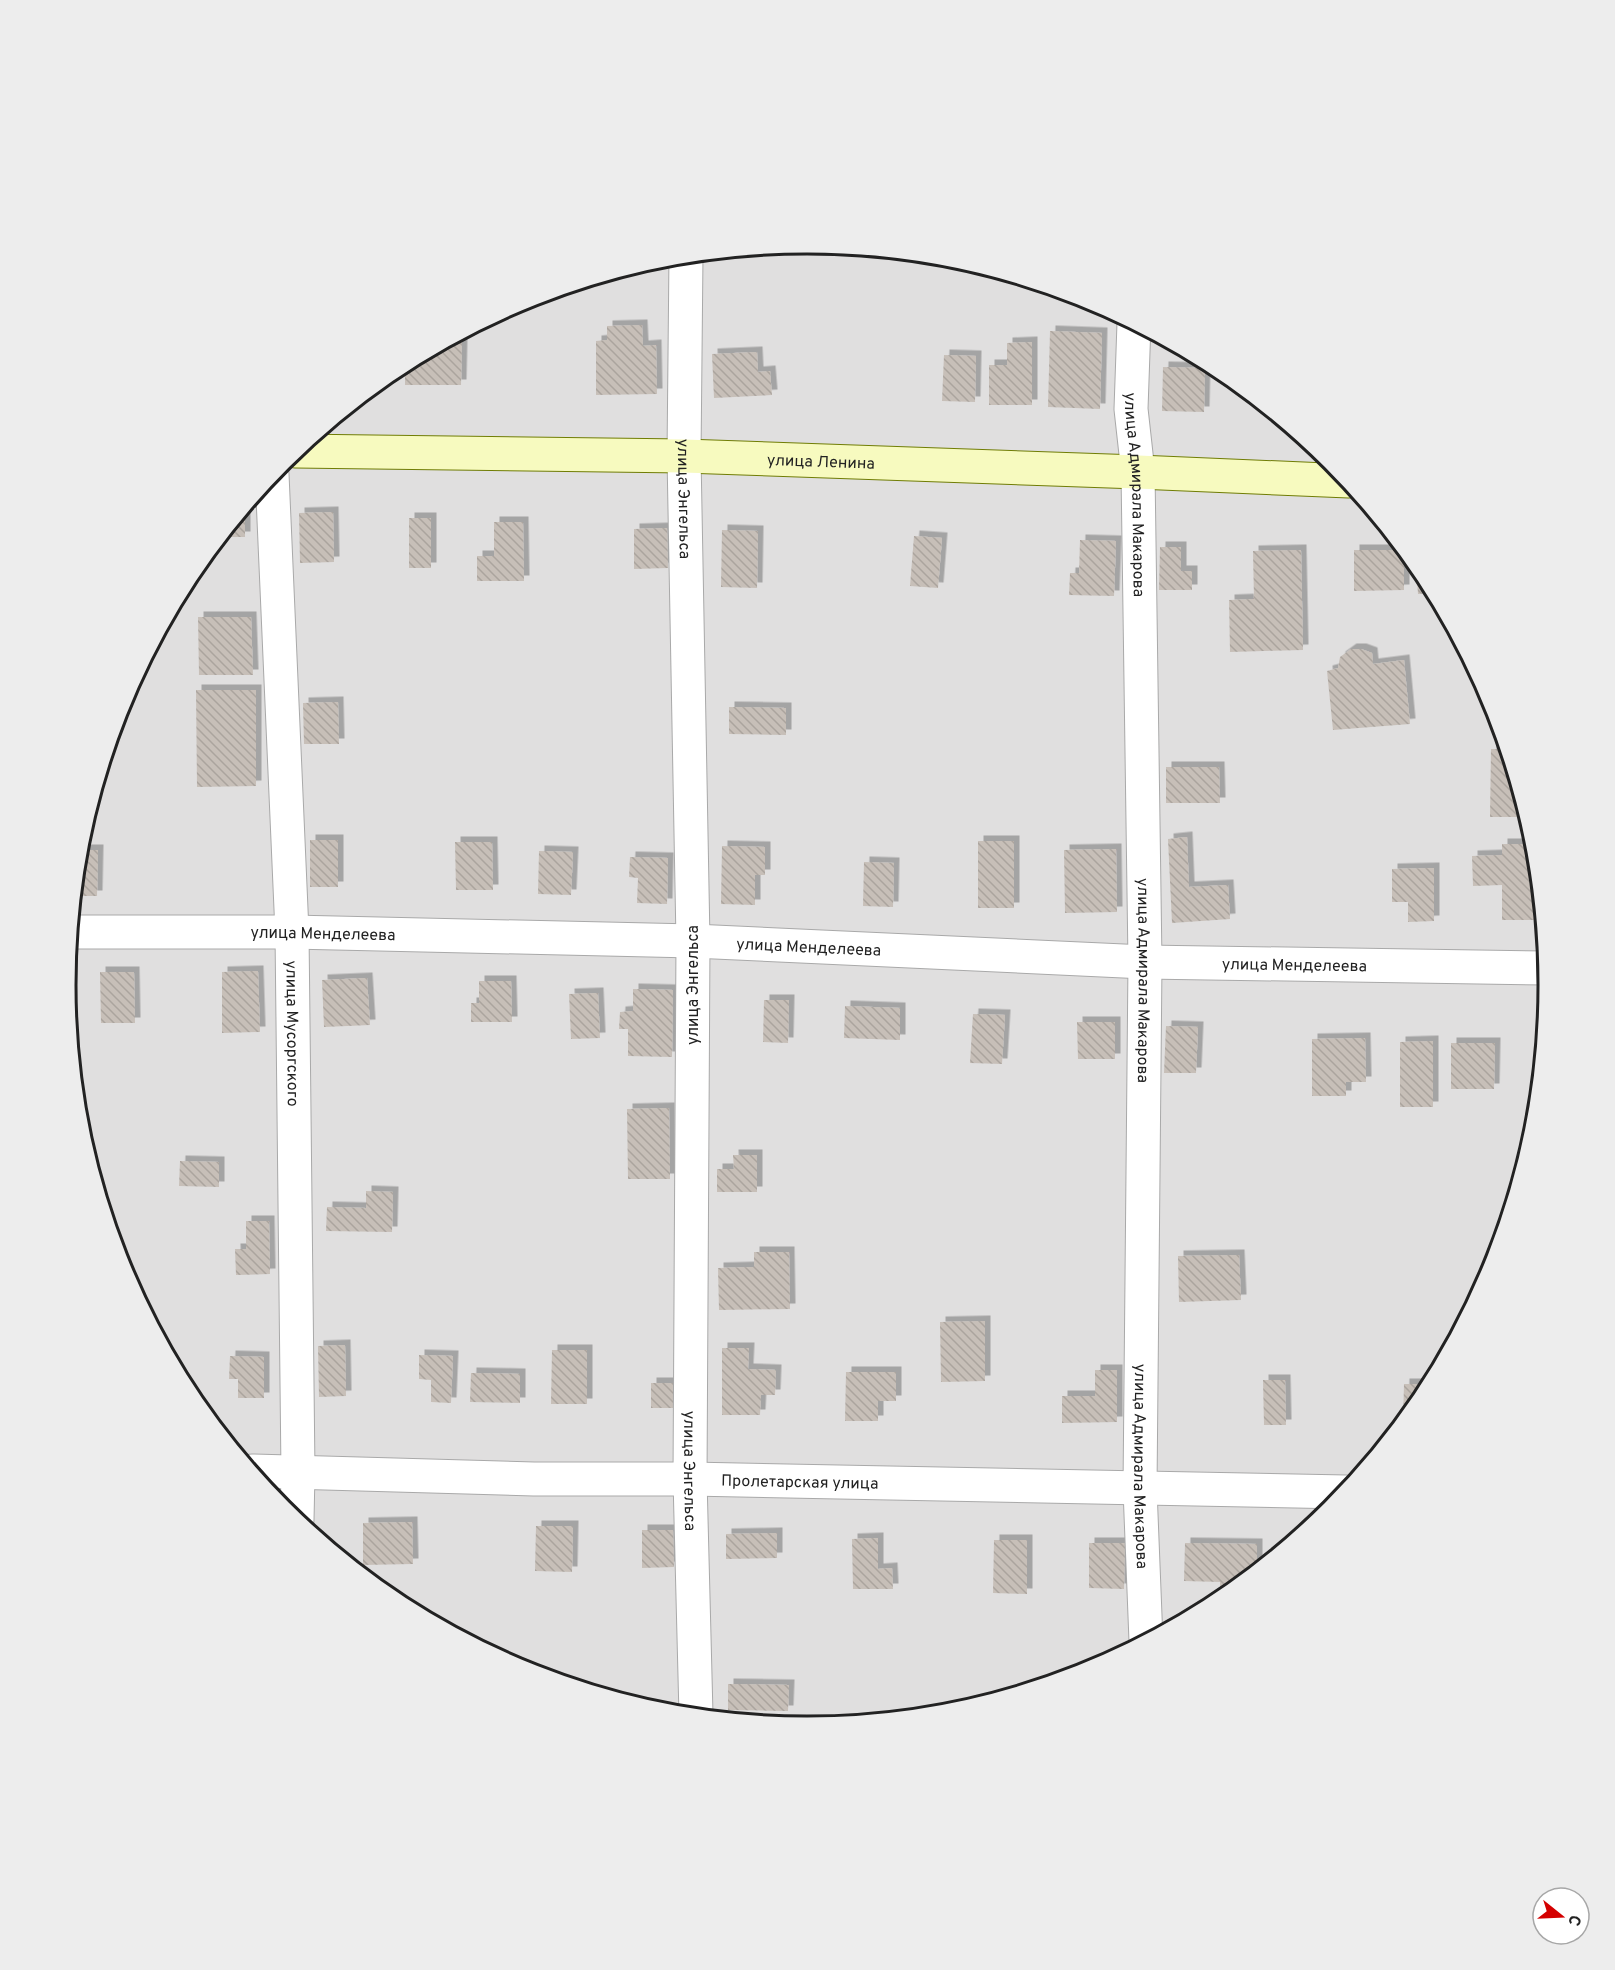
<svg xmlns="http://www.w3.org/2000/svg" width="1615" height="1970" viewBox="0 0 1615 1970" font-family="Overpass,sans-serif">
<defs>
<pattern id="building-back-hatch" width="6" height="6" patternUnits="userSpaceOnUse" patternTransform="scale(1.5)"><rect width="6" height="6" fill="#c7bfb8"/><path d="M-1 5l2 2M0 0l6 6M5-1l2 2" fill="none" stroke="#aba49e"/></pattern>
<filter id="shadow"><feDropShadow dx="5.5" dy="-5.5" stdDeviation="0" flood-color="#0004"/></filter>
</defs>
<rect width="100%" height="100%" fill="#f2efe9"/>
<!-- residential -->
<path fill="#e0dfdf" d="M69 985a739 739 0 1 1 1478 0a739 739 0 1 1-1478 0Z"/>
<!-- building -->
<path fill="url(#building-back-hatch)" filter="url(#shadow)" d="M642 325 643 346 656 345 657 394 596 395V341L607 340V326Z
M1050 331 1102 333 1100 409 1048 407Z
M448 340 462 341 461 385H405V363Z
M1032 342V405H989V365H1007V343Z
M757 352 758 372 770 371 772 395 714 398 712 354Z
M944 355 976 356 975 402 942 401Z
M1163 367 1205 368 1204 412 1162 411Z
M242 511H245V537H221Z
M333 512 334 562 300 563 299 513Z
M409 518H431V568H409Z
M494 522H523L524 581H477V556H494Z
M667 528 668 568 634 569V529Z
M722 530 758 531 757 588 721 587Z
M914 536 942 538 938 588 910 586Z
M1080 540 1116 541 1114 596 1069 595 1070 573H1079Z
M1160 547H1181V571H1192V590H1159Z
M1301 550 1303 650 1230 652 1229 600 1254 599 1253 551Z
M1354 550H1404V590L1354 591Z
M1416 564 1424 573 1435 593 1418 594Z
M198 617H251L253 675H199Z
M1351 649H1361L1372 653 1373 664 1404 660 1410 724 1333 730 1327 671 1338 668 1340 657Z
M196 690H256V786L197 787Z
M338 702 339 744H304L303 703Z
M729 707 786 708V735L729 734Z
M1491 749H1507L1528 817H1490Z
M1166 767H1219L1220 803H1166Z
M1187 837 1189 887 1228 885 1230 919 1172 923 1168 839Z
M310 840H338V887H310Z
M978 841H1014V908H978Z
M455 842H492L493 890H456Z
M1502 844H1534V920H1502V885L1473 886 1472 856 1502 855Z
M722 846 765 847V875H755V905L721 904Z
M1116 849 1117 912 1065 913 1064 850Z
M79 850H98L97 896H75Z
M539 851 573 852 571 895 538 894Z
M630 857 668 858 667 904 637 903 638 878 629 877Z
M864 862 894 863 893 907 863 906Z
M1434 868V921L1408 922V902H1392V869Z
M258 971 260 1032 222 1033V972Z
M100 972H134L135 1023H101Z
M367 978 370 1025 324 1027 322 980Z
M479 981H511L512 1022H471V1003H479Z
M633 989 673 990 672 1057 628 1056V1029H619L620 1012 633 1011Z
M598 993 600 1038 571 1039 569 994Z
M764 1000H789L788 1043 763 1042Z
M845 1006 900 1008V1040L844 1038Z
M973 1014 1005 1015 1002 1064 970 1063Z
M1077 1022H1115V1059H1078Z
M1166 1026 1198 1027 1196 1073H1164Z
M1365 1038 1366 1082H1346V1096H1312V1039Z
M1433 1041V1107H1400V1042Z
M1451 1043H1495L1494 1089H1451Z
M669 1108 670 1179H628L627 1109Z
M733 1155H757V1192H717V1169H734Z
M180 1161 219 1162V1187L179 1186Z
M366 1191 393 1192 392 1232 326 1231 327 1207 366 1208Z
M246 1221H269L270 1274 236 1275 235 1249H246Z
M754 1252H789L790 1309 719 1310 718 1268 754 1267Z
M1239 1255 1241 1300 1179 1302 1178 1256Z
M985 1321V1381L941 1382 940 1322Z
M345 1345 346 1396 319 1397 318 1346Z
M722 1348H749L748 1369 776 1370 775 1395H761L760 1415H722Z
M552 1350H587V1404H551Z
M419 1355 453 1356 451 1403 431 1402V1380L419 1379Z
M230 1356 264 1357V1398H238V1379H229Z
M1095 1370H1117V1422L1062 1423V1396H1095Z
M846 1372H896V1401H878V1421H845Z
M471 1373 520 1374V1403L470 1402Z
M1263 1380H1285L1286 1425H1264Z
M651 1383H674L673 1408H651Z
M1404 1384H1431L1424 1397 1403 1422Z
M412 1522 413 1564 363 1565V1523Z
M536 1526H573L572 1572 535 1571Z
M642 1530H673L674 1567 642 1568Z
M777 1533V1558L726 1559V1534Z
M878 1538V1569L892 1568 893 1589H853L852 1539Z
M994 1540H1027V1594L993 1593Z
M1089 1543H1125L1124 1589 1089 1588Z
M1185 1543 1257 1544V1571L1226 1596H1220V1582L1184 1581Z
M728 1684 789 1685 788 1711 728 1710Z"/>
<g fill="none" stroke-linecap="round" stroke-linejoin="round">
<defs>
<g id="street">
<path id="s1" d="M686 255 684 456 693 941 690 1479 696 1715"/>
<path id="s2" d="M1134 323 1131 409 1138 472 1145 962 1140 1489 1146 1641"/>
<path id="s3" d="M272 474 292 932 298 1473 297 1520"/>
<path id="s4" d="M71 932H292L693 941 1145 962 1547 968"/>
<path id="s5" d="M252 1471 534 1479H690L1346 1492"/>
</g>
<g id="secondary">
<path id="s6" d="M295 451 684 456 1138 472 1349 481"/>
</g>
</defs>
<!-- street casing -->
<use href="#street" stroke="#a9a9a9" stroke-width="35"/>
<!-- secondary casing -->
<use href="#secondary" stroke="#707d05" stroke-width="35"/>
<!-- street -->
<use href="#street" stroke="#fff" stroke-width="33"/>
<!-- secondary -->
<use href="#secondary" stroke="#f7fabf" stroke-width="33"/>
</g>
<g text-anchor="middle" stroke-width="6" stroke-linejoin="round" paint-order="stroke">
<!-- street labels -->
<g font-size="16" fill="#222" stroke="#fff">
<text dy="6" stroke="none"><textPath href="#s6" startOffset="526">улица Ленина</textPath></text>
<text dy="6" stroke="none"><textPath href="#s2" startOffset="172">улица Адмирала Макарова</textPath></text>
<text dy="6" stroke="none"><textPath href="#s1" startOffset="244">улица Энгельса</textPath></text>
<text dy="6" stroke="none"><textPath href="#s4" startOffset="252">улица Менделеева</textPath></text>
<text dy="6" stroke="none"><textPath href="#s4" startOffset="738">улица Менделеева</textPath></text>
<text dy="6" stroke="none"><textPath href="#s4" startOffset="1224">улица Менделеева</textPath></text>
<text dy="6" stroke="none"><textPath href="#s2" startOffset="658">улица Адмирала Макарова</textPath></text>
<text transform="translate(692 985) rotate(-90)" y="6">улица Энгельса</text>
<text dy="6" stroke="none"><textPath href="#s3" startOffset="560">улица Мусоргского</textPath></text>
<text dy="6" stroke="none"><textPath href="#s2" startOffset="1144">улица Адмирала Макарова</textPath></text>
<text dy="6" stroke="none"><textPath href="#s1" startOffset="1216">улица Энгельса</textPath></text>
<text dy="6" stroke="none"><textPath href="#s5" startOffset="548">Пролетарская улица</textPath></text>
</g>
</g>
<!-- crop -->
<path d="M0 0H1615V1970H0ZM76 985a731 731 0 1 1 1462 0a731 731 0 1 1-1462 0Z" fill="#ededed" fill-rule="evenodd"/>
<path fill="none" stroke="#222" stroke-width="3" d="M76 985a731 731 0 1 1 1462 0a731 731 0 1 1-1462 0Z"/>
<!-- north arrow -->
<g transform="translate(1561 1916) rotate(108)"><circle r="28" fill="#ffffff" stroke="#a7a7a7" stroke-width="1.5"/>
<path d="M0-4.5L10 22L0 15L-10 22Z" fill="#d40000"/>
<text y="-9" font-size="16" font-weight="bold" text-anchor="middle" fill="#222222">С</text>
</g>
</svg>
